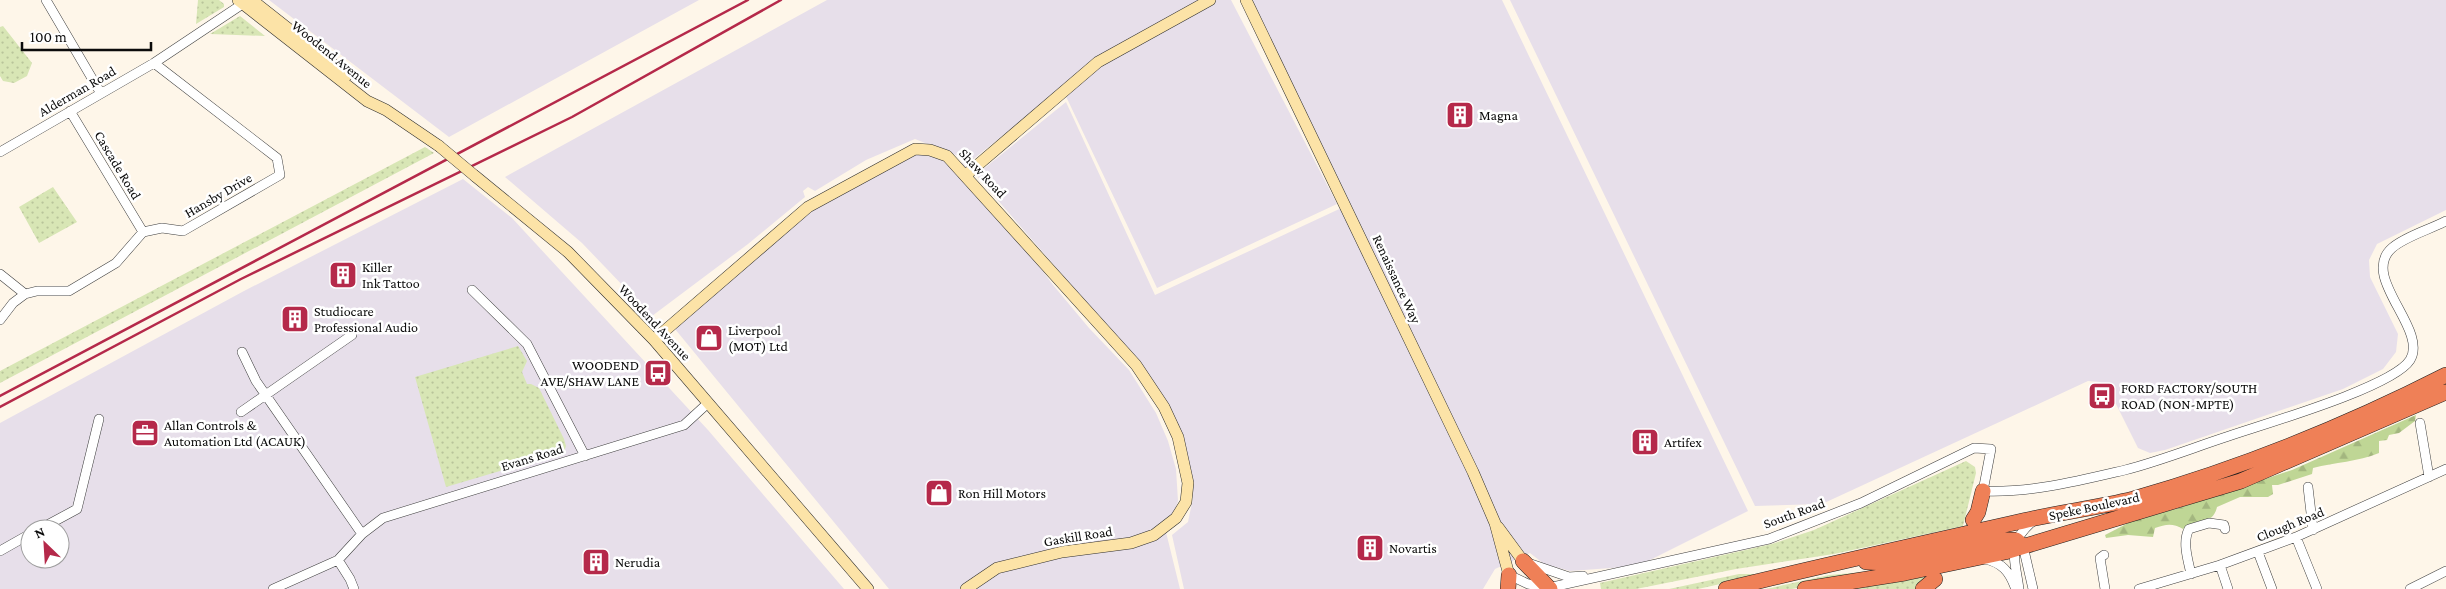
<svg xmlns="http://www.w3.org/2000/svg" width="2446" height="589" viewBox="0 0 2446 589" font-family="'Crimson Pro',serif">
<defs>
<pattern id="grass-dots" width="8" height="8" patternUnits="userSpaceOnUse" patternTransform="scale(1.25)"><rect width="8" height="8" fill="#d8e6b5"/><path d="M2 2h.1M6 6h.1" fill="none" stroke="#b8c49a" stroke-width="1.8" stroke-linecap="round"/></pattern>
<pattern id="forest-firs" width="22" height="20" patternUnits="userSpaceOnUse" patternTransform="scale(1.25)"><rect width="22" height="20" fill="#bfd695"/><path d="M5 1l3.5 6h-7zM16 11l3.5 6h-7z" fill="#a3b67f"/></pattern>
</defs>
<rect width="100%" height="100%" fill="#fef6e9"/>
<!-- industrial -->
<path fill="#e7dfea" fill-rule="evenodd" d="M269 0H699L449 137Z
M827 0H1231L1337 204 1157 288 1062 88 971 161 915 139 866 160 815 191 808 187 803 191 805 197 748 244 652 316 582 243 505 177Z
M1252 0H1502L1748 511 1644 563 1625 567 1570 571 1544 564 1530 553 1495 569 1483 589H1184L1172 535 1188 522 1193 498 1189 466 1178 429 1151 377 976 175 1066 102 1155 295 1350 204Z
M1510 0H2446V210L2377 244 2369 260 2370 277 2398 334 2396 352 2383 369 2343 389 2165 450 2150 453 2138 448 2110 392 2100 382 2088 381 1822 504 1755 506Z
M911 144 963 163 1053 285 1089 328 1129 370 1156 413 1168 441 1176 469 1178 501 1173 515 1164 524 1180 589H889L675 329 812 210Z
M463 179 512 218 708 430 844 589H0V423L244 291ZM30 529H60V559H30Z"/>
<!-- grass -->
<path fill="url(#grass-dots)" d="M198 0H219L224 4V7L196 24Z
M240 16 265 36 210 34Z
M3 26 32 63 27 76 14 83 3 81 0 76V27Z
M425 147 434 153 0 383V371Z
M53 187 77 222 39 243 19 207Z
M518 346 527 361 522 372 527 384H531L539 388 564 439 566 446 564 452 446 487 415 377Z
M1966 461 1975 467 1976 473 1963 526 1834 554 1736 569 1636 589H1601L1600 583 1772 544 1814 530Z
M1888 570 1792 589H1766L1829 575Z
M1739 574H1765L1698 589H1669Z
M1930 575 1915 589H1845Z"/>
<!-- forest -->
<path fill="url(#forest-firs)" d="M2416 415 2415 421 2399 433 2389 435 2387 440 2379 441V453C2358 462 2335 462 2313 468L2312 474 2278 485H2272L2273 494 2268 497H2240L2217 507C2213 526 2195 519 2183 529 2173 523 2166 524 2155 528L2153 537 2128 535 2106 538 2105 535 2138 518 2176 509 2292 470Z"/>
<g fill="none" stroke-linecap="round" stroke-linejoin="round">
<defs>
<path id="street" d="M46 0 100 92
M70 111 143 232
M0 152 154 63 247 1
M0 274 25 294
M472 290 527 344 585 456
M0 320 13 303 25 294 37 291H69L116 263 143 232 162 228 183 231 280 175 277 158 154 63
M242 352 256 381 362 534
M241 412 352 335
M2420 423 2429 477
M2308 487 2313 530
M40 529 77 509 99 419
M2296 537 2317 589
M2023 546 2033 589
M0 551 30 534
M2258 552 2272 589
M2104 555 2100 558 2105 589
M1985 559C2002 563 2009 571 2015 587
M338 560 350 579 354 589
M1531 564 1569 577 1583 576
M2220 565 2228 589
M2191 574C2188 560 2182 542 2189 529L2209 523 2224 525 2225 529
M1509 575 1528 584 1548 588 1769 539 1861 503 1974 448 1991 449 1983 491C2031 493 2078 481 2125 470 2160 461 2195 447 2229 436 2264 424 2393 387 2410 360 2429 329 2359 277 2392 248 2406 236 2429 230 2446 221
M273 589 338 560 362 534 383 518 684 425 708 403
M2019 589C2015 558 2006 544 2033 521
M2139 589 2220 565 2296 537 2446 469
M2410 589 2446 571"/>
<path id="secondary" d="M238 0 367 101 386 110 439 146
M252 0 347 75
M1246 0 1473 472 1495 523 1509 575
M966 175 1098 62 1210 0
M475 176 568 252 654 340 868 589
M654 340 808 207 915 149 930 150 947 156 1136 365 1164 407 1178 437 1188 483 1186 502 1176 518 1154 535 1131 543 1062 552 997 568 966 589
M1498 527 1523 561"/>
<path id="highway" d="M1973 520 1978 512 1983 491
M1523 561 1550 589
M1866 562 1888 563 2003 540H2016L2023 546
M1508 589 1509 575
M1726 589C1829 564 1933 541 2036 518 2068 511 2101 507 2133 499 2241 468 2346 426 2446 375
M1805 589 1905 573 2005 552 2241 481 2446 392
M1923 589 1935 579"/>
</defs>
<!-- street casing -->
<use href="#street" stroke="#3e3e3e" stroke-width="10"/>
<!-- secondary casing -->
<use href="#secondary" stroke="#2d2d2d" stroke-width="12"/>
<!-- highway casing -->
<use href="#highway" stroke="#1c1c1c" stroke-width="16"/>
<!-- street -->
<use href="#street" stroke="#fff" stroke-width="9"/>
<!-- secondary -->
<use href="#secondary" stroke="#fce3a7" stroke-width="11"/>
<!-- highway -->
<use href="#highway" stroke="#ef8057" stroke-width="15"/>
<!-- rail -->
<path stroke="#b5294a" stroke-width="2.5" d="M0 396 748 0
M0 407 241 279 572 117 781 0"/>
<defs>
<path id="secondary-bridge" d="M439 146 475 176"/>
</defs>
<!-- secondary-bridge casing -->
<use href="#secondary-bridge" stroke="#2d2d2d" stroke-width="12" stroke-linecap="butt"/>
<!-- secondary-bridge -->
<use href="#secondary-bridge" stroke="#fce3a7" stroke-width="11"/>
</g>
<!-- icons -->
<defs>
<symbol id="building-square" viewBox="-11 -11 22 22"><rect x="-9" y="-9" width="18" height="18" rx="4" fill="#b5294a" stroke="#fff"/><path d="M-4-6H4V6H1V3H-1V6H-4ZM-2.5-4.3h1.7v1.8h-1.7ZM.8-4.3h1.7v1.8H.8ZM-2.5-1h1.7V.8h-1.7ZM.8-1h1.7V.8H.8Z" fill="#fff"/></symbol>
<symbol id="shop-square" viewBox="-11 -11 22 22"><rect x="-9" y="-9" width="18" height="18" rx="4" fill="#b5294a" stroke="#fff"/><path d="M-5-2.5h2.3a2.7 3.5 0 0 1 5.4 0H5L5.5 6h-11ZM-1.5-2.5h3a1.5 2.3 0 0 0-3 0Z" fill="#fff"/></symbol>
<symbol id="bus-square" viewBox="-11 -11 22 22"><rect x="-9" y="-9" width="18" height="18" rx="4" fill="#b5294a" stroke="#fff"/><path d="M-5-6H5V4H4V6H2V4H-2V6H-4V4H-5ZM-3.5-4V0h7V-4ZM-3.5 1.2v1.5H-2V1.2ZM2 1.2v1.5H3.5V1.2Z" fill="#fff"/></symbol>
<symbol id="office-square" viewBox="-11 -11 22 22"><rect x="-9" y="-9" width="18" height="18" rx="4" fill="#b5294a" stroke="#fff"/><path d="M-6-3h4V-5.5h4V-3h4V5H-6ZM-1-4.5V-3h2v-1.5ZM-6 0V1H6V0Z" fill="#fff"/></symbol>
</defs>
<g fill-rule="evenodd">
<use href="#building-square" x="1444" y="99" width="32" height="32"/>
<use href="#building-square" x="327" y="259" width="32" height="32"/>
<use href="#building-square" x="279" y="303" width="32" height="32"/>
<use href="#shop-square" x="693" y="322" width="32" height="32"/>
<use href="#bus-square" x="642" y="357" width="32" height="32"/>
<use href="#bus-square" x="2086" y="380" width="32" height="32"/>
<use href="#office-square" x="129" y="417" width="32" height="32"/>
<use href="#building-square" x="1629" y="426" width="32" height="32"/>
<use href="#shop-square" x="923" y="477" width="32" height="32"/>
<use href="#building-square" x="1354" y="532" width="32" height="32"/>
<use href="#building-square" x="580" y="546" width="32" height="32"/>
</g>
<g text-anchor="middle" stroke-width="5" stroke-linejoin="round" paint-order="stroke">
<!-- street labels -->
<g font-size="14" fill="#0b0b0b" stroke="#fff">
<text transform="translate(332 54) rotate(39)" y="5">Woodend Avenue</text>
<text transform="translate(77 91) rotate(-30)" y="5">Alderman Road</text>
<text transform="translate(118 165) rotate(59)" y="5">Cascade Road</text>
<text transform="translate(983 173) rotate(47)" y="5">Shaw Road</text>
<text transform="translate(218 195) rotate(-30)" y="5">Hansby Drive</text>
<text transform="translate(1397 279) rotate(65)" y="5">Renaissance Way</text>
<text transform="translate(655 322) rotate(47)" y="5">Woodend Avenue</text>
<text transform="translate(532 457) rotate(-17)" y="5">Evans Road</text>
<text transform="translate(2094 506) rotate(-12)" y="5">Speke Boulevard</text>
<text transform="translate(1794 513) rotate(-20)" y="5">South Road</text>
<text transform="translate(2290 524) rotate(-22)" y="5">Clough Road</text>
<text transform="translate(1078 536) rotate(-9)" y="5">Gaskill Road</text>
</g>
<!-- poi labels -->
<g font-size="14" fill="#0b0b0b" stroke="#fff" text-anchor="start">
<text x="1479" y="120">Magna</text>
<text x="362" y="272">Killer<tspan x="362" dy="16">Ink Tattoo</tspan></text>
<text x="314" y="316">Studiocare<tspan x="314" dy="16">Professional Audio</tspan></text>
<text x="728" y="335">Liverpool<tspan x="728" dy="16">(MOT) Ltd</tspan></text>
<text x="639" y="370" text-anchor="end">WOODEND<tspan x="639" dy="16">AVE/SHAW LANE</tspan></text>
<text x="2121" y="393">FORD FACTORY/SOUTH<tspan x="2121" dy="16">ROAD (NON-MPTE)</tspan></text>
<text x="164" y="430">Allan Controls &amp;<tspan x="164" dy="16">Automation Ltd (ACAUK)</tspan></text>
<text x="1664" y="447">Artifex</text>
<text x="958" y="498">Ron Hill Motors</text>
<text x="1389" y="553">Novartis</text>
<text x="615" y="567">Nerudia</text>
</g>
</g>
<!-- north arrow -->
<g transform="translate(45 544) rotate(335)"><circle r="24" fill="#ffffff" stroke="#9d9d9d"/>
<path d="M0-4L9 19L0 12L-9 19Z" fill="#b5294a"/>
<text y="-8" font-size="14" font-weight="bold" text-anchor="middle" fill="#0b0b0b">N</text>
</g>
<!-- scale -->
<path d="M22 42v8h129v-8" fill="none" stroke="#0b0b0b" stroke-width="2.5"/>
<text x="30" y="42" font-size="15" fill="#0b0b0b" stroke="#ffffff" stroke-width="4" paint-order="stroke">100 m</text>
</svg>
